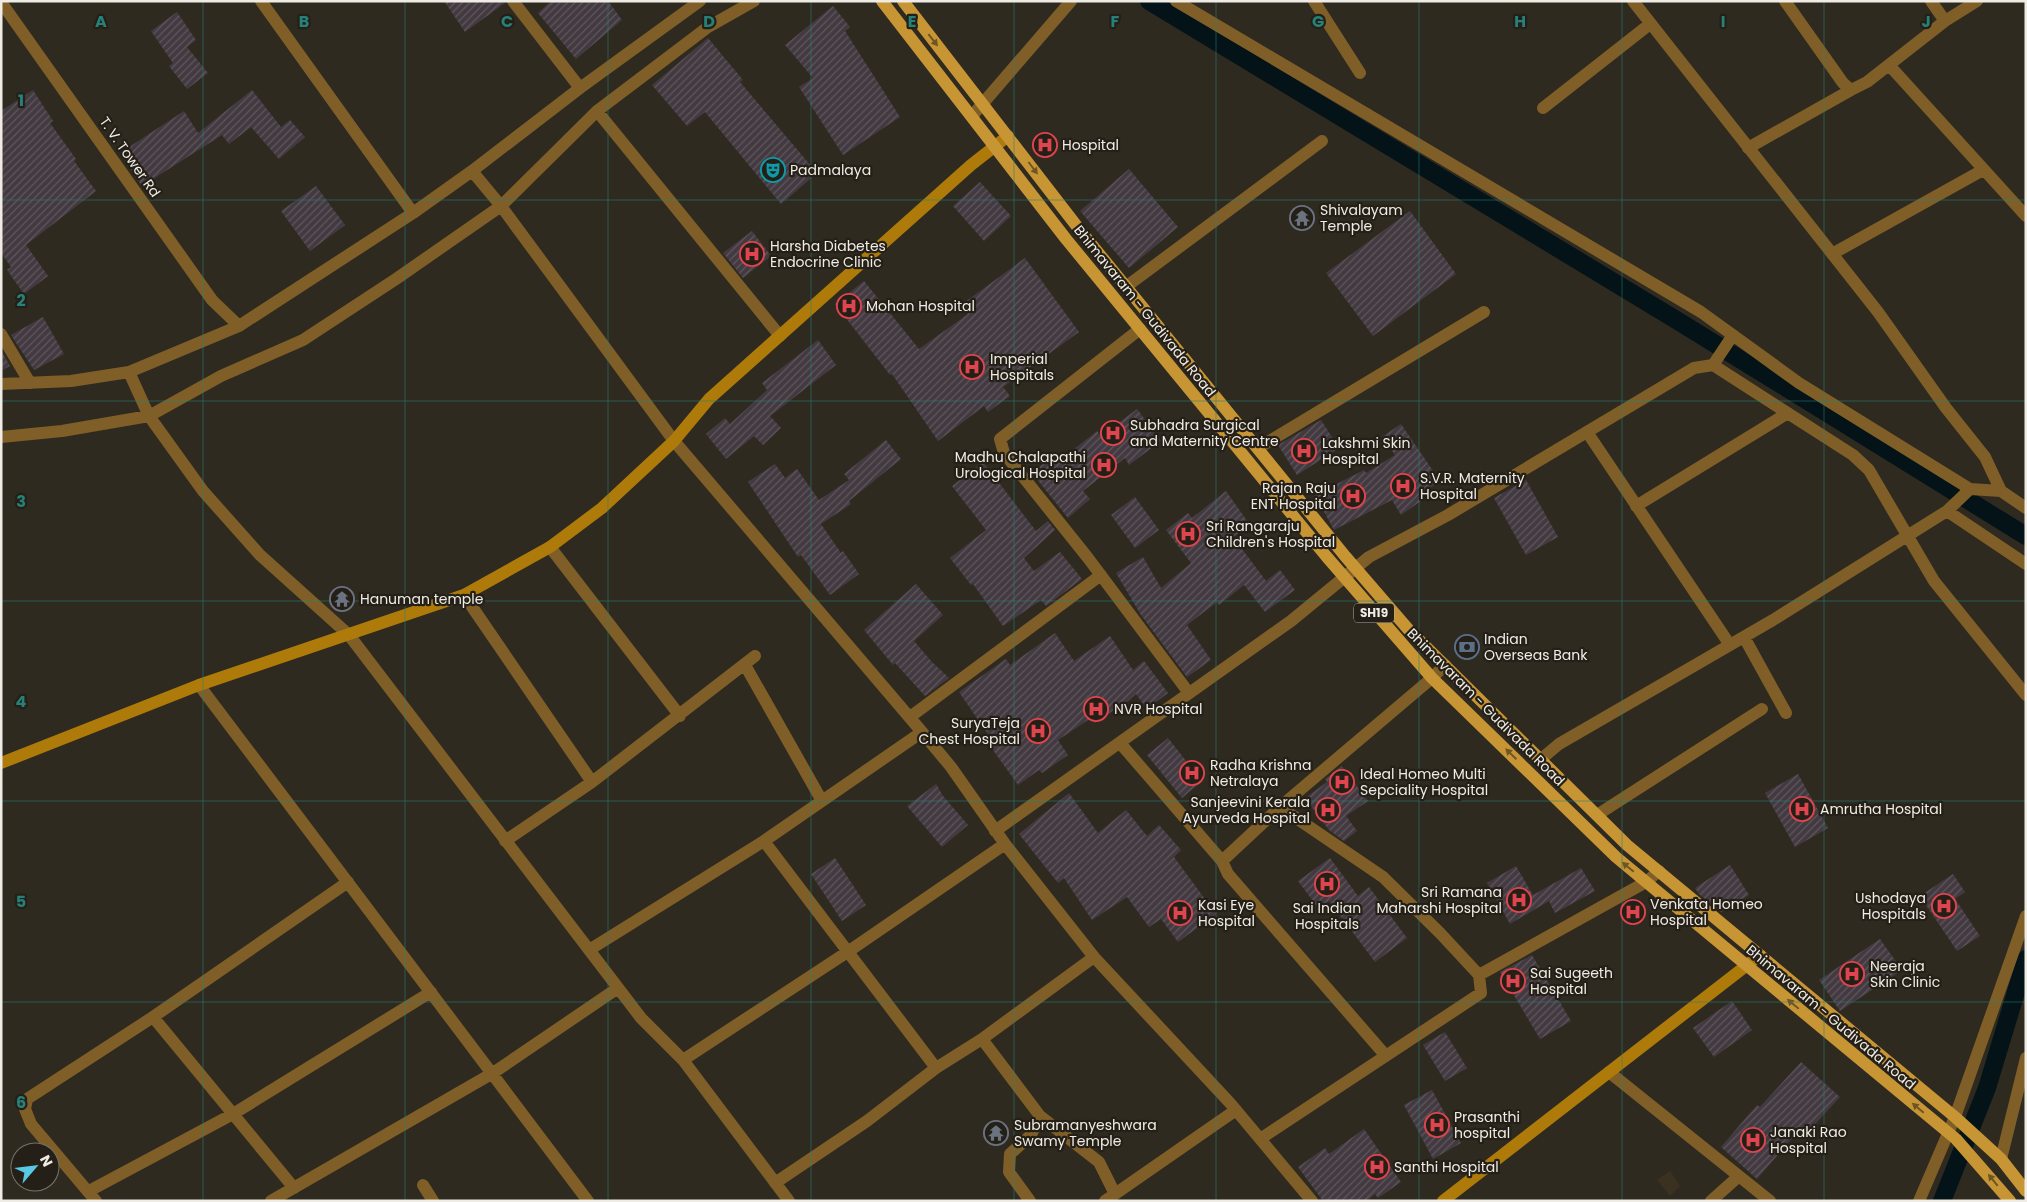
<svg xmlns="http://www.w3.org/2000/svg" width="2027" height="1202" viewBox="0 0 2027 1202" font-family="Poppins,sans-serif">
<defs>
<pattern id="building-hatch" width="6" height="6" patternUnits="userSpaceOnUse" patternTransform="scale(1.25)"><rect width="6" height="6" fill="#433a41"/><path d="M-1 1l2-2M0 6l6-6M5 7l2-2" fill="none" stroke="#5e575c"/></pattern>
</defs>
<rect width="100%" height="100%" fill="#2f2a20"/>
<!-- medical -->
<path fill="#3a3121" d="M1670 1171 1680 1186 1670 1196 1657 1180Z"/>
<g fill="none" stroke-linecap="round" stroke-linejoin="round">
<!-- canal -->
<path stroke="#031317" stroke-width="18" d="M1149 1 1678 321 2026 536
M1942 1201 1987 1088 2026 959"/>
</g>
<!-- building -->
<path fill="url(#building-hatch)" d="M444 1H505V3L465 32Z
M551 1H608L622 20 576 59 538 13Z
M833 6 850 27 845 31 900 117 843 155 799 87 813 78 785 45Z
M177 12 196 40 187 47 208 73 187 89 169 66 173 63 151 31Z
M708 38 743 80 740 82 817 173 781 204 705 112 687 126 652 85Z
M33 90 53 121 50 123 76 159 74 161 96 191 26 245 48 276 24 294 7 270 11 267 1 253V111Z
M252 90 281 127 290 120 305 137 279 159 251 127 229 144 222 135 142 186 120 153 184 111 198 133Z
M1129 169 1178 227 1129 268 1080 211Z
M980 182 1011 216 984 241 953 206Z
M316 186 345 225 310 251 281 211Z
M1410 211 1456 274 1373 336 1326 273Z
M752 231 771 256 743 278 723 253Z
M1025 258 1079 332 1003 387 1010 396 988 412 984 406 938 441 892 374 890 375 835 304 864 281 919 349 968 314 961 305Z
M43 317 64 354 34 370 11 335Z
M818 340 836 365 770 416 781 428 763 445 754 436 726 459 706 434 725 418 730 424 767 390 762 383Z
M1 350 10 366 1 371Z
M1137 409 1161 441 1129 465 1125 458 1083 491 1090 499 1068 518 1032 473 1054 455 1059 461 1097 431 1101 436Z
M1321 420 1339 448 1297 475 1278 445Z
M1401 424 1440 481 1418 496 1421 501 1401 515 1392 500 1334 530 1315 495 1364 470 1366 473 1395 455 1382 437Z
M886 440 901 459 849 501 851 504 821 524 841 553 843 551 859 574 830 595 801 555 798 557 748 482 775 464 785 478 797 469 819 500 849 480 844 474Z
M983 462 1036 531 1048 521 1055 530 1024 558 1034 571 1060 552 1082 579 1046 606 1041 600 1003 626 973 584 971 585 950 558 986 530 952 486Z
M1526 480 1558 537 1526 555 1494 498Z
M1226 491 1250 525 1233 537 1266 581 1280 570 1295 590 1265 612 1244 585 1219 605 1217 602 1187 625 1211 660 1187 677 1141 615 1116 573 1143 557 1161 588 1191 563 1166 530 1188 513 1192 518Z
M1135 497 1159 530 1135 548 1111 515Z
M916 584 943 615 914 641 932 662 949 678 925 696 895 663 893 665 864 630Z
M1055 633 1074 661 1110 636 1133 670 1144 661 1168 693 1147 709 1136 694 1118 710 1117 708 1095 723 1091 718 1058 740 1068 755 1042 773 1039 770 1018 785 990 746 994 743 959 692 1006 659 1010 665Z
M1168 738 1202 781 1182 798 1147 755Z
M1342 766 1368 801 1346 816 1357 831 1344 841 1329 830 1305 798 1327 782 1325 779Z
M1798 774 1828 828 1795 847 1765 793Z
M936 784 943 796 968 825 942 847 907 806Z
M1069 793 1098 833 1126 810 1147 836 1159 825 1181 850 1174 857 1216 914 1178 942 1161 919 1149 927 1127 897 1092 920 1064 878 1058 883 1019 834Z
M835 858 866 905 842 921 811 874Z
M1330 858 1358 896 1369 887 1407 938 1375 962 1329 901 1319 909 1298 881Z
M1730 865 1749 895 1721 912 1699 894 1695 888Z
M1516 866 1533 895 1581 868 1595 891 1555 913 1549 901 1510 924 1487 883Z
M1953 874 1965 892 1955 899 1980 936 1957 951 1920 896Z
M1880 939 1902 970 1840 1011 1819 980Z
M1532 955 1571 1021 1540 1039 1500 972Z
M1732 1001 1752 1030 1714 1057 1693 1028Z
M1445 1032 1467 1068 1445 1081 1423 1045Z
M1801 1062 1840 1097 1805 1135 1799 1130 1757 1179 1721 1147 1757 1105 1760 1107Z
M1432 1090 1461 1143 1433 1159 1404 1105Z
M1364 1129 1401 1182 1378 1198 1375 1194 1367 1201H1323L1298 1167 1325 1148 1329 1154Z"/>
<g fill="none" stroke-linecap="round" stroke-linejoin="round">
<!-- street -->
<path stroke="#7f5f27" stroke-width="12" d="M261 1 413 213
M513 1 580 88
M1176 1 1701 312 1799 383 1970 489 2001 491 2026 508
M1314 1 1360 73
M1633 1 1878 312 1946 408 1985 457 2001 491
M1785 1 1843 83 1851 90 1867 82 1945 21 1977 1
M1931 1 1945 21
M1 2 212 300 239 326
M1889 65 2026 216
M1543 108 1650 24
M597 111 780 336
M972 116 1071 1
M1748 148 1851 90
M472 171 501 206 674 441 922 732 951 767 1005 844 1094 957 1230 1103 1312 1201
M1832 254 1983 170
M1127 286 1322 141
M1140 329 1000 439 1004 453 1088 558 1189 693
M1 334 30 383
M1713 365 1733 335
M129 372 149 416 203 491 260 555 349 635 641 1018 683 1060 789 1201
M1 384 71 381 129 372 239 326 413 213 472 171 580 88 700 1
M1587 432 1730 645
M1 437 62 431 149 416 221 376 303 340 396 279 501 206 597 111 708 27 754 1
M1258 448 1484 312
M1636 506 1788 413
M1947 511 2026 564
M550 547 680 716
M464 595 592 782
M1744 637 1786 713
M745 665 822 801
M199 685 588 1201
M910 717 1101 575
M1120 743 1222 861
M1540 760 1559 744 1773 620 1947 511 1970 489
M1280 807 1383 877 1440 933 1479 975
M1597 815 1762 709
M995 831 1291 621 1369 557 1448 515 1694 368 1713 365 1853 455 1869 470 1934 581 2026 695
M505 841 592 782 755 656
M764 841 936 1068 982 1039 1094 957
M589 950 764 841 922 732
M153 1017 294 1188
M982 1039 1040 1116 1031 1135 1010 1154 1009 1172 1030 1201
M1386 1056 1228 874 1222 861 1280 807 1432 678 1445 665
M683 1060 849 951 1005 844
M1609 1072 1770 1201
M1040 1116 1099 1162 1115 1194
M1260 1139 1481 993 1479 975 1646 882 1659 871
M2001 1159 2026 1058
M775 1183 867 1121 936 1068
M423 1185 433 1201
M89 1191 233 1114 431 992
M96 1201 31 1124 25 1109 27 1099 153 1017 348 882
M271 1201 493 1073 618 988
M1105 1201 1236 1110
M1711 1201 1739 1176
M1919 1201 1955 1117 2026 916"/>
<!-- secondary -->
<path stroke="#ae7b0a" stroke-width="12" d="M1 763 199 685 464 595 550 547 602 508 674 441 709 399 971 165 1008 136
M1443 1201 1760 955"/>
<!-- primary -->
<path stroke="#c89534" stroke-width="12" d="M882 1 1066 239 1326 556 1432 678 1616 857 1956 1139 2010 1201
M903 1 1079 229 1345 556 1408 629 1627 845 1955 1117 2001 1159 2026 1191"/>
</g>
<!-- one-way arrows -->
<defs><path id="oneway-solid" d="M-6-.8H1V-3.2L6.5 0L1 3.2V.8H-6Z" transform="scale(1.25)"/></defs>
<g fill="#6e5524">
<use href="#oneway-solid" transform="translate(933 40) rotate(52)"/>
<use href="#oneway-solid" transform="translate(1033 168) rotate(53)"/>
<use href="#oneway-solid" transform="translate(1511 754) rotate(-136)"/>
<use href="#oneway-solid" transform="translate(1628 867) rotate(-140)"/>
<use href="#oneway-solid" transform="translate(1793 1004) rotate(-140)"/>
<use href="#oneway-solid" transform="translate(1918 1108) rotate(-140)"/>
<use href="#oneway-solid" transform="translate(1993 1180) rotate(-129)"/>
</g>
<!-- grid -->
<path fill="none" stroke="#25827a" stroke-width="1" stroke-opacity="0.55" d="M203 1V1201M405 1V1201M608 1V1201M811 1V1201M1014 1V1201M1216 1V1201M1419 1V1201M1622 1V1201M1824 1V1201M1 200H2026M1 401H2026M1 601H2026M1 801H2026M1 1002H2026"/>
<!-- icons -->
<defs>
<symbol id="hospital-ring" viewBox="-11 -11 22 22"><circle r="9.5" fill="#252017" stroke="#e0444e" stroke-width="1.5"/><path d="M-5-5h3v3.5h4V-5h3V5h-3V1.5h-4V5h-3Z" fill="#e0444e"/></symbol>
<symbol id="theatre-ring" viewBox="-11 -11 22 22"><circle r="9.5" fill="#252017" stroke="#0f9aa8" stroke-width="1.5"/><path d="M-5-5.5Q0-4 5-5.5V0Q5 5 0 6Q-5 5-5 0ZM-3.3-2.5H-1v1.5H-3.3ZM1-2.5H3.3v1.5H1ZM-2.8 1Q0 5.5 2.8 1Z" fill="#0f9aa8"/></symbol>
<symbol id="temple-ring" viewBox="-11 -11 22 22"><circle r="9.5" fill="#252017" stroke="#6b7280" stroke-width="1.5"/><path d="M0-6L5-2H3V0L6.5 2.5H4V6H1.5V3h-3V6H-4V2.5H-6.5L-3 0V-2H-5Z" fill="#6b7280"/></symbol>
<symbol id="bank-ring" viewBox="-11 -11 22 22"><circle r="9.5" fill="#252017" stroke="#5c6f8a" stroke-width="1.5"/><path d="M-6-4H6V4H-6ZM0-2.3a2.3 2.3 0 1 0 0 4.6a2.3 2.3 0 1 0 0-4.6Z" fill="#5c6f8a"/></symbol>
</defs>
<g fill-rule="evenodd">
<use href="#hospital-ring" x="1031" y="131" width="28" height="28"/>
<use href="#theatre-ring" x="759" y="156" width="28" height="28"/>
<use href="#temple-ring" x="1288" y="204" width="28" height="28"/>
<use href="#hospital-ring" x="738" y="240" width="28" height="28"/>
<use href="#hospital-ring" x="835" y="292" width="28" height="28"/>
<use href="#hospital-ring" x="958" y="353" width="28" height="28"/>
<use href="#hospital-ring" x="1099" y="419" width="28" height="28"/>
<use href="#hospital-ring" x="1290" y="437" width="28" height="28"/>
<use href="#hospital-ring" x="1090" y="451" width="28" height="28"/>
<use href="#hospital-ring" x="1389" y="472" width="28" height="28"/>
<use href="#hospital-ring" x="1339" y="482" width="28" height="28"/>
<use href="#hospital-ring" x="1174" y="520" width="28" height="28"/>
<use href="#temple-ring" x="328" y="585" width="28" height="28"/>
<use href="#bank-ring" x="1453" y="633" width="28" height="28"/>
<use href="#hospital-ring" x="1082" y="695" width="28" height="28"/>
<use href="#hospital-ring" x="1024" y="717" width="28" height="28"/>
<use href="#hospital-ring" x="1178" y="759" width="28" height="28"/>
<use href="#hospital-ring" x="1328" y="768" width="28" height="28"/>
<use href="#hospital-ring" x="1788" y="795" width="28" height="28"/>
<use href="#hospital-ring" x="1314" y="796" width="28" height="28"/>
<use href="#hospital-ring" x="1313" y="870" width="28" height="28"/>
<use href="#hospital-ring" x="1505" y="886" width="28" height="28"/>
<use href="#hospital-ring" x="1930" y="892" width="28" height="28"/>
<use href="#hospital-ring" x="1619" y="898" width="28" height="28"/>
<use href="#hospital-ring" x="1166" y="899" width="28" height="28"/>
<use href="#hospital-ring" x="1838" y="960" width="28" height="28"/>
<use href="#hospital-ring" x="1499" y="967" width="28" height="28"/>
<use href="#hospital-ring" x="1423" y="1111" width="28" height="28"/>
<use href="#temple-ring" x="982" y="1119" width="28" height="28"/>
<use href="#hospital-ring" x="1739" y="1126" width="28" height="28"/>
<use href="#hospital-ring" x="1363" y="1153" width="28" height="28"/>
</g>
<g text-anchor="middle" stroke-width="4.5" stroke-linejoin="round" paint-order="stroke">
<!-- shield labels -->
<rect fill="#252017" stroke="#b2afa7" stroke-width="1" x="1354" y="603.5" width="40" height="19" rx="4"/>
<g font-size="12" font-weight="bold" fill="#efece5">
<text x="1374" y="617">SH19</text>
</g>
<!-- poi labels -->
<g font-size="14" fill="#efece5" stroke="#252017" text-anchor="start">
<text x="1062" y="150">Hospital</text>
<text x="790" y="175">Padmalaya</text>
<text x="1320" y="215">Shivalayam<tspan x="1320" dy="16">Temple</tspan></text>
<text x="770" y="251">Harsha Diabetes<tspan x="770" dy="16">Endocrine Clinic</tspan></text>
<text x="866" y="311">Mohan Hospital</text>
<text x="990" y="364">Imperial<tspan x="990" dy="16">Hospitals</tspan></text>
<text x="1130" y="430">Subhadra Surgical<tspan x="1130" dy="16">and Maternity Centre</tspan></text>
<text x="1322" y="448">Lakshmi Skin<tspan x="1322" dy="16">Hospital</tspan></text>
<text x="1086" y="462" text-anchor="end">Madhu Chalapathi<tspan x="1086" dy="16">Urological Hospital</tspan></text>
<text x="1420" y="483">S.V.R. Maternity<tspan x="1420" dy="16">Hospital</tspan></text>
<text x="1336" y="493" text-anchor="end">Rajan Raju<tspan x="1336" dy="16">ENT Hospital</tspan></text>
<text x="1206" y="531">Sri Rangaraju<tspan x="1206" dy="16">Children's Hospital</tspan></text>
<text x="360" y="604">Hanuman temple</text>
<text x="1484" y="644">Indian<tspan x="1484" dy="16">Overseas Bank</tspan></text>
<text x="1114" y="714">NVR Hospital</text>
<text x="1020" y="728" text-anchor="end">SuryaTeja<tspan x="1020" dy="16">Chest Hospital</tspan></text>
<text x="1210" y="770">Radha Krishna<tspan x="1210" dy="16">Netralaya</tspan></text>
<text x="1360" y="779">Ideal Homeo Multi<tspan x="1360" dy="16">Sepciality Hospital</tspan></text>
<text x="1310" y="807" text-anchor="end">Sanjeevini Kerala<tspan x="1310" dy="16">Ayurveda Hospital</tspan></text>
<text x="1820" y="814">Amrutha Hospital</text>
<text x="1502" y="897" text-anchor="end">Sri Ramana<tspan x="1502" dy="16">Maharshi Hospital</tspan></text>
<text x="1926" y="903" text-anchor="end">Ushodaya<tspan x="1926" dy="16">Hospitals</tspan></text>
<text x="1650" y="909">Venkata Homeo<tspan x="1650" dy="16">Hospital</tspan></text>
<text x="1198" y="910">Kasi Eye<tspan x="1198" dy="16">Hospital</tspan></text>
<text x="1327" y="913" text-anchor="middle">Sai Indian<tspan x="1327" dy="16">Hospitals</tspan></text>
<text x="1870" y="971">Neeraja<tspan x="1870" dy="16">Skin Clinic</tspan></text>
<text x="1530" y="978">Sai Sugeeth<tspan x="1530" dy="16">Hospital</tspan></text>
<text x="1454" y="1122">Prasanthi<tspan x="1454" dy="16">hospital</tspan></text>
<text x="1014" y="1130">Subramanyeshwara<tspan x="1014" dy="16">Swamy Temple</tspan></text>
<text x="1770" y="1137">Janaki Rao<tspan x="1770" dy="16">Hospital</tspan></text>
<text x="1394" y="1172">Santhi Hospital</text>
</g>
<!-- street labels -->
<g font-size="14" fill="#efece5" stroke="#252017">
<text transform="translate(130 157) rotate(55)" y="5">T. V. Tower Rd</text>
<text transform="translate(1145 311) rotate(51)" y="5">Bhimavaram - Gudivada Road</text>
<text transform="translate(1486 707) rotate(45)" y="5">Bhimavaram - Gudivada Road</text>
<text transform="translate(1831 1017) rotate(40)" y="5">Bhimavaram - Gudivada Road</text>
</g>
</g>
<g font-size="16" text-anchor="middle" font-weight="bold" fill="#25827a" stroke="#252017" stroke-width="4.5" stroke-linejoin="round" paint-order="stroke">
<text x="101" y="27">A</text>
<text x="304" y="27">B</text>
<text x="507" y="27">C</text>
<text x="709" y="27">D</text>
<text x="912" y="27">E</text>
<text x="1115" y="27">F</text>
<text x="1318" y="27">G</text>
<text x="1520" y="27">H</text>
<text x="1723" y="27">I</text>
<text x="1926" y="27">J</text>
<text x="21" y="106">1</text>
<text x="21" y="306">2</text>
<text x="21" y="507">3</text>
<text x="21" y="707">4</text>
<text x="21" y="907">5</text>
<text x="21" y="1108">6</text>
</g>
<!-- border -->
<rect width="2027" height="1202" fill="none" stroke="#efece5" stroke-width="5"/>
<!-- north arrow -->
<g transform="translate(35 1167) rotate(62)"><circle r="24" fill="#252017" stroke="#767269"/>
<path d="M0-4L9 19L0 12L-9 19Z" fill="#58c8e4"/>
<text y="-8" font-size="14" font-weight="bold" text-anchor="middle" fill="#efece5">N</text>
</g>
</svg>
